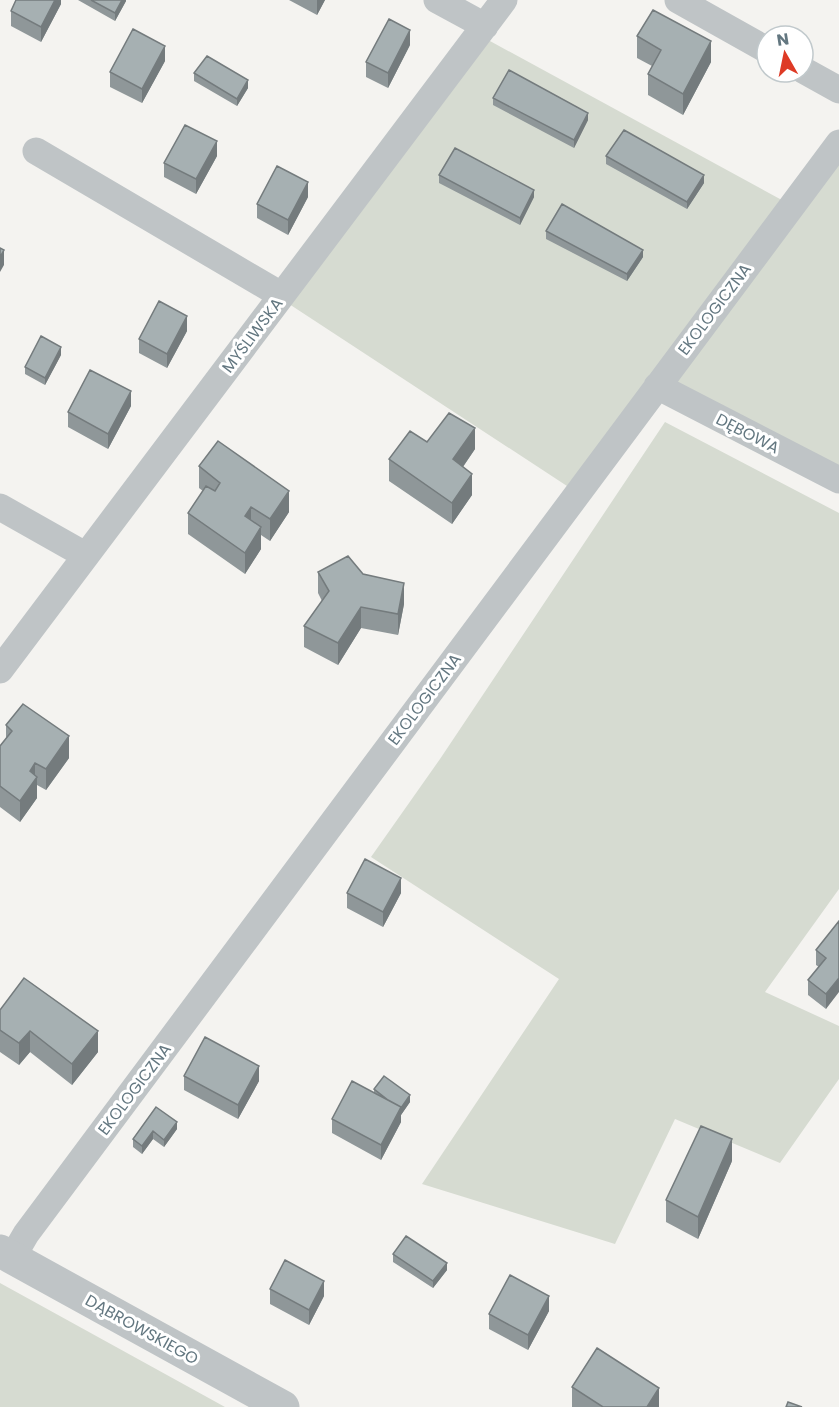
<svg xmlns="http://www.w3.org/2000/svg" width="839" height="1407" viewBox="0 0 839 1407" font-family="Poppins,sans-serif">
<rect width="100%" height="100%" fill="#f4f3f0"/>
<!-- green -->
<path fill="#d6dbd1" d="M479 35 791 205 567 486 286 302Z
M839 145V473L657 386Z
M665 422 839 513V889L765 992 839 1026V1079L780 1163 675 1119 615 1244 422 1184 559 979 371 857 440 759Z
M0 1283 225 1407H0Z"/>
<g fill="none" stroke-linecap="round" stroke-linejoin="round">
<!-- minor -->
<path stroke="#bfc4c6" stroke-width="27" d="M437 0 485 26
M678 0 767 50
M803 70 839 90
M36 151 281 295
M657 386 839 480
M0 507 85 555
M0 670 504 0
M12 1258 26 1234 839 143"/>
<!-- tertiary -->
<path stroke="#bfc4c6" stroke-width="33" d="M0 1251 283 1407"/>
</g>
<!-- wall -->
<path fill="#8f9799" d="M61 0V4L41 42 11 26V11Z
M78 0H126V1L115 21Z
M289 0H325L317 15Z
M637 36 711 62 683 115 648 95V74L652 66 637 58Z
M410 45 388 88 366 77V62Z
M165 61 142 103 110 87V72Z
M194 73 248 88 237 106 194 81Z
M493 98 588 120 574 148 493 105Z
M217 156 196 194 164 177V163Z
M606 156 704 183 687 209 606 164Z
M439 175 534 197 520 225 439 183Z
M308 197 288 235 257 218V204Z
M546 231 643 257 627 281 546 239Z
M187 331 167 368 139 353V339Z
M61 355 45 385 25 374V367Z
M131 406 108 449 68 427V412Z
M427 442 475 449 463 467 472 495 452 524 389 481V459Z
M199 466 289 512 270 541 261 535V549L245 574 188 534V513L203 491 199 488Z
M318 572 363 574 404 604 398 635 361 628 338 665 304 647V626L322 601 318 593Z
M6 725 69 758 46 790 37 785V798L20 822 0 807V746L6 739Z
M347 893H401L383 927 347 908Z
M839 921 826 1009 808 995V980L819 967 816 965V950Z
M0 1010 98 1052 72 1085 30 1052 19 1065 0 1052Z
M184 1076 259 1081 238 1119 184 1090Z
M374 1089 410 1102 401 1115V1122L381 1160 332 1133V1119L374 1092Z
M156 1107 177 1129 164 1147 153 1139 142 1154 133 1147V1139Z
M732 1161 698 1239 666 1222V1200Z
M393 1254 447 1270 433 1288 393 1262Z
M270 1289 324 1296 309 1325 270 1304Z
M549 1311 528 1350 489 1329V1314Z
M572 1387 659 1407H572Z"/>
<!-- shaded-wall -->
<path fill="#747b7d" d="M55 0H61V4L41 42V27Z
M122 0H126V1L115 21V13Z
M317 0H325L317 15Z
M410 30V45L388 88V73Z
M711 41V62L683 115V94Z
M165 46V61L142 103V89Z
M248 80V88L237 106V99Z
M588 113V120L574 148V140Z
M217 141V156L196 194V179Z
M704 175V183L687 209V202Z
M308 182V197L288 235V220Z
M534 190V197L520 225V218Z
M4 250V265L0 272V257Z
M643 250V257L627 281V274Z
M187 316V331L167 368V354Z
M61 347V355L45 385V378Z
M131 391V406L108 449V434Z
M475 428V449L453 481V459Z
M472 474V495L452 524V503Z
M289 491V512L270 541V519Z
M251 507V529L245 516Z
M261 527V549L245 574V553Z
M404 583V604L398 635V614Z
M361 607V628L338 665V643Z
M69 736V758L46 790V769Z
M35 763V780L37 777V798L20 822V801L30 771Z
M401 878V893L383 927V912Z
M839 978V992L826 1009V994Z
M30 1031V1052L19 1065V1043Z
M98 1031V1052L72 1085V1064Z
M259 1066V1081L238 1119V1105Z
M410 1095V1102L401 1115V1122L381 1160V1145L401 1108Z
M177 1122V1129L164 1147V1140Z
M153 1131V1139L142 1154V1146Z
M732 1139V1161L698 1239V1217Z
M447 1263V1270L433 1288V1281Z
M324 1281V1296L309 1325V1310Z
M549 1296V1311L528 1350V1335Z
M659 1388V1407H647Z"/>
<!-- building -->
<path fill="#a6b0b2" stroke="#747b7d" stroke-width="1.5" d="M16 0H55L41 27 11 11Z
M91 0H122L115 13Z
M653 10 711 41 683 94 648 74 661 50 637 36Z
M389 19 410 30 388 73 366 62Z
M133 29 165 46 142 89 110 72Z
M207 56 248 80 237 99 194 73Z
M509 70 588 113 574 140 493 98Z
M185 125 217 141 196 179 164 163Z
M624 130 704 175 687 202 606 156Z
M455 148 534 190 520 218 439 175Z
M277 166 308 182 288 220 257 204Z
M562 204 643 250 627 274 546 231Z
M0 248 4 250 0 257Z
M159 301 187 316 167 354 139 339Z
M41 336 61 347 45 378 25 367Z
M90 370 131 391 108 434 68 412Z
M449 413 475 428 453 459 472 474 452 503 389 459 410 431 427 442Z
M218 441 289 491 270 519 251 507 245 516 261 527 245 553 188 513 206 486 215 491 220 483 199 466Z
M348 556 363 574 404 583 398 614 361 607 338 643 304 626 329 591 318 572Z
M23 704 69 736 46 769 35 763 30 771 37 777 20 801 0 786V746L12 731 6 725Z
M365 859 401 878 383 912 347 893Z
M839 921V978L826 994 808 980 826 958 816 950Z
M24 978 98 1031 72 1064 30 1031 19 1043 0 1030V1010Z
M205 1037 259 1066 238 1105 184 1076Z
M384 1076 410 1095 401 1108V1107L388 1100 374 1089Z
M352 1081 401 1107 381 1145 332 1119Z
M156 1107 177 1122 164 1140 153 1131 142 1146 133 1139Z
M701 1126 732 1139 698 1217 666 1200Z
M406 1236 447 1263 433 1281 393 1254Z
M285 1260 324 1281 309 1310 270 1289Z
M510 1275 549 1296 528 1335 489 1314Z
M597 1348 659 1388 647 1407H603L572 1387Z
M788 1402 802 1407H786Z"/>
<g text-anchor="middle" stroke-width="6" stroke-linejoin="round" paint-order="stroke">
<!-- street labels -->
<g font-size="16" fill="#637780" stroke="#fff">
<text transform="translate(714 309) rotate(-53)" y="6">EKOLOGICZNA</text>
<text transform="translate(252 335) rotate(-53)" y="6">MYŚLIWSKA</text>
<text transform="translate(748 433) rotate(27)" y="6">DĘBOWA</text>
<text transform="translate(424 699) rotate(-53)" y="6">EKOLOGICZNA</text>
<text transform="translate(134 1089) rotate(-53)" y="6">EKOLOGICZNA</text>
<text transform="translate(142 1329) rotate(29)" y="6">DĄBROWSKIEGO</text>
</g>
</g>
<!-- north arrow -->
<g transform="translate(785 54) rotate(351)"><circle r="28" fill="#ffffff" stroke="#c1c9cc" stroke-width="1.5"/>
<path d="M0-4.5L10 22L0 15L-10 22Z" fill="#de3a25"/>
<text y="-9" font-size="16" font-weight="bold" text-anchor="middle" fill="#637780">N</text>
</g>
</svg>
